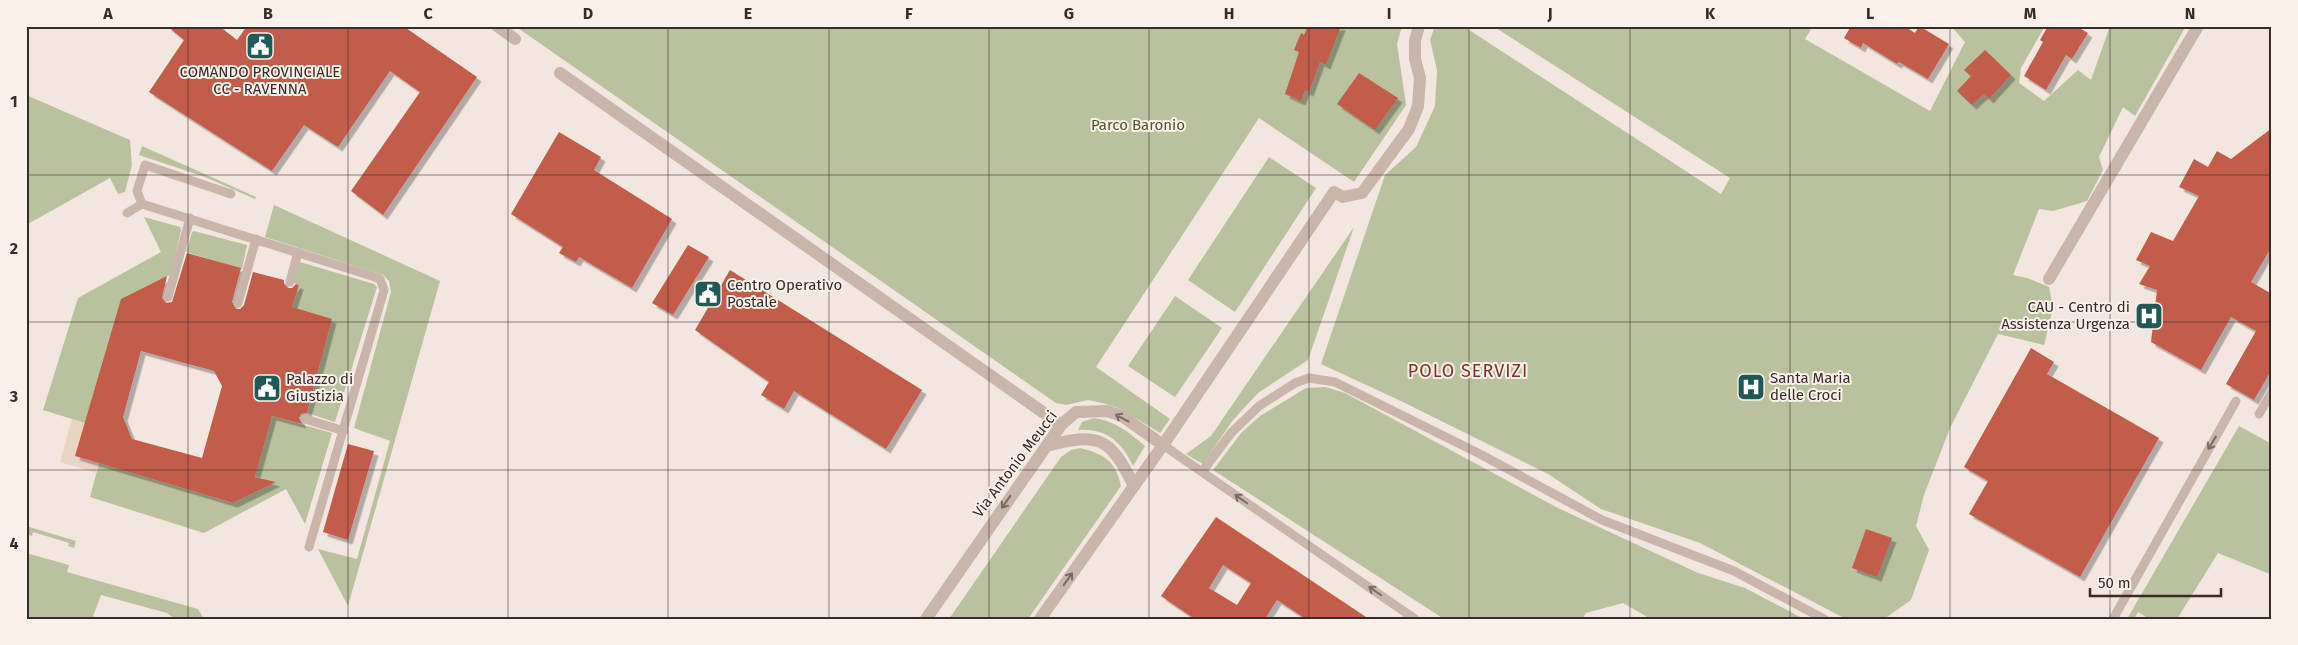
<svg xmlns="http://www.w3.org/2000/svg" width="2298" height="645" viewBox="0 0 2298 645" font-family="'Fira Sans',sans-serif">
<defs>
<filter id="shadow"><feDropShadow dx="4.5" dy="4.5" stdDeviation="0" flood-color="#0004"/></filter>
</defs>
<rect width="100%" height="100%" fill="#f2e6de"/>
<!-- green -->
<path fill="#b9c19e" d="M515 26H1402L1397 44 1406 105 1354 182 1259 118 1096 367 1170 419 1160 433 1121 409 1106 404 1088 400 1066 405 1056 403Z
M1435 26H1463L1721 194 1730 178 1493 26H1813L1805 39 1930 111 1965 42 1951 26H2045L2021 68 2019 83 2044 101 2078 70 2091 80 2110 26H2186L2135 116 2123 107 2099 157 2103 170 2087 201 2053 211 2039 209 2013 275 2027 278 2049 287 2053 308 2044 345 1998 334 1950 428 1924 495 1916 526 1929 550 1911 600 1884 619H1846L1700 543 1601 509 1548 474 1403 402 1321 364 1385 175 1416 147 1435 106 1437 70 1430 40Z
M26 95 130 140 132 165 125 192 118 194 110 178 26 225Z
M142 146 256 197 255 199 205 177 139 155Z
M1269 157 1316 188 1235 312 1188 280Z
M274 205 440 281 348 606 318 549 357 559 390 441 354 428 391 292 389 281 383 275 265 237Z
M144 217 180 227 181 230 171 274 159 281 85 423 43 410 78 298 161 252Z
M1354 227 1308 360 1258 393 1233 420 1203 464 1186 454 1211 436Z
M194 231 247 245 242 269 186 252 192 232Z
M300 262 374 284 377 287 335 422 307 413 328 333 292 307 299 285 294 283Z
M1175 296 1222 328 1175 397 1128 366Z
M1325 387 1345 393 1558 508 1698 573 1745 588 1804 619H1651L1623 603 1586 613 1582 619H1444L1213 470 1242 432 1260 416 1306 388Z
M272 416 332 433 305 524 286 489 204 533 90 497 99 463 233 503 275 482 249 475Z
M1094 418C1115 421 1129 432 1145 446L1133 466C1122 442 1106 428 1078 430L1082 422Z
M2239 426 2272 444V575L2218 553 2177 619H2149L2138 612 2134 619H2127Z
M1080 448C1104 454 1116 461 1121 486L1028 619H949L1061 457 1071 450Z
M26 526 76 541 74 548 68 546 69 543 33 532 32 536 26 534Z
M26 553 69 565 67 572 198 609 204 619H175L167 613 101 595 92 619H26Z"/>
<!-- plaza -->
<path fill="#e9d5c5" d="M72 419 85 423 75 456 99 463 97 473 60 462Z"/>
<!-- building -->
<path fill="#c25b4b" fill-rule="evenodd" filter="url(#shadow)" d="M167 26H219L237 40 247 26H403L477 77 383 215 351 191 420 92 390 71 338 147 304 125 272 171 149 92 184 40Z
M1308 26H1341L1326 65 1320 62 1309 92 1305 90 1301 101 1285 94 1299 52 1294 50 1301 33 1304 35Z
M1851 26H1904L1915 33 1919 26 1949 44 1928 79 1899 62 1897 64 1863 43 1861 48 1844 38Z
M2048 26H2076L2088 33 2072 59 2066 55 2046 90 2024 76 2043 42 2040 40Z
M1985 50 2011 75 1989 99 1984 94 1972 105 1957 91 1971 76 1964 70Z
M1359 73 1398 98 1375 130 1337 104Z
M2272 128V246L2251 282 2272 294V369L2254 400 2226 384 2256 331 2231 317 2201 370 2151 342 2157 290 2139 284 2150 266 2136 260 2151 232 2173 241 2199 196 2179 187 2194 159 2208 167 2217 151 2231 159Z
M559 132 601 157 594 170 672 219 632 288 579 257 576 262 559 253 563 247 511 214Z
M688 245 709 257 673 315 652 303Z
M187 253 241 268 232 302 236 309H240L244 305 253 272 284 280V284L288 288H292L296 284 299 285 292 307 332 319 307 413 301 414 299 418 302 424 272 416 255 477 276 482 233 503 75 456 121 299 167 276 162 298 166 303 172 302ZM141 351 214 371 222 386 202 458 132 439 123 417Z
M730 270 922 390 886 449 794 391 784 409 761 395 769 382 695 330Z
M2031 348 2054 362 2047 374 2159 438 2080 577 1969 514 1988 481 1964 467Z
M348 444 374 451 348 540 323 532Z
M1216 517 1369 619H1306L1277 600 1265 619H1195L1161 596ZM1223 565 1251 583 1237 605 1209 588Z
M1866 529 1892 538 1877 577 1852 568Z"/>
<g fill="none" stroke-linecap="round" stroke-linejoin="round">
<!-- service -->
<path stroke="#cab5aa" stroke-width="9" d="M231 194 145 165 137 191 142 204 372 276 380 279 384 290 309 547
M127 213 142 204
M290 282 298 252
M168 297 190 218
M238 303 256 239
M2259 414 2272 392
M305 419 344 431
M1163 445 1415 619
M1202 472 1231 433 1259 406 1295 383 1309 378 1335 382 1480 454 1602 520 1734 571 1824 619
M2113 619 2236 401"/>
<!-- minor -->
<path stroke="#cab5aa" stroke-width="12" d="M497 26 515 39
M560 73 1061 425
M2049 279 2198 26
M1046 446C1099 432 1110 437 1134 486
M926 619 1061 425 1076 412 1107 411 1122 416 1163 445
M1040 619 1163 445 1334 192 1343 197 1362 193 1409 129 1418 106 1420 78 1415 59V41L1419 26"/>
</g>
<!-- one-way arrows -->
<defs><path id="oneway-shaft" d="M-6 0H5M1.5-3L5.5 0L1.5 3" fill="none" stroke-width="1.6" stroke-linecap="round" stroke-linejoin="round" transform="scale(1.25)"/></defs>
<g stroke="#796a63">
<use href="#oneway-shaft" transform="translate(1122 418) rotate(-152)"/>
<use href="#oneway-shaft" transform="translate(2212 443) rotate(121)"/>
<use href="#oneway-shaft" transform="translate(1241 499) rotate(-145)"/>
<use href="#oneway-shaft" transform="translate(1006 502) rotate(125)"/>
<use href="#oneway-shaft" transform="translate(1068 579) rotate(-55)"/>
<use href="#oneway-shaft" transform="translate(1375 591) rotate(-145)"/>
</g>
<!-- grid -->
<path fill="none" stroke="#372c29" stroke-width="1" stroke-opacity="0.55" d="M188 26V619M348 26V619M508 26V619M668 26V619M829 26V619M989 26V619M1149 26V619M1309 26V619M1469 26V619M1630 26V619M1790 26V619M1950 26V619M2110 26V619M26 175H2272M26 322H2272M26 470H2272"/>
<!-- icons -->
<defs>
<symbol id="civic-square" viewBox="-11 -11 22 22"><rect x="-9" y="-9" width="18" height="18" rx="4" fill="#205855" stroke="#f9f1ea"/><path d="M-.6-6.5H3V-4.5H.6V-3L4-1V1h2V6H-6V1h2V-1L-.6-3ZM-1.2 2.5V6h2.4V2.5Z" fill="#fff"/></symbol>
<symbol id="hospital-square" viewBox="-11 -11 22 22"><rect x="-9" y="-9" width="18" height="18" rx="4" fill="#205855" stroke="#f9f1ea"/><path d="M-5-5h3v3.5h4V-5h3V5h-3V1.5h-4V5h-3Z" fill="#fff"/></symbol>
</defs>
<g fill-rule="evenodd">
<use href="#civic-square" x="244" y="30" width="32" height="32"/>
<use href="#civic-square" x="692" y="278" width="32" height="32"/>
<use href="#hospital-square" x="2133" y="300" width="32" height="32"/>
<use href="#hospital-square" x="1735" y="371" width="32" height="32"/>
<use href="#civic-square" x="251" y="372" width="32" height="32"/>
</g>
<g text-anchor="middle" stroke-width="4" stroke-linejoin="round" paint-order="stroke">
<!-- poi labels -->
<g font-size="15" fill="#372c29" stroke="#f9f1ea" text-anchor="start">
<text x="260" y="77" text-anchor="middle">COMANDO PROVINCIALE<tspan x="260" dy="17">CC - RAVENNA</tspan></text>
<text x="727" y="290">Centro Operativo<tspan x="727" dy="17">Postale</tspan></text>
<text x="2130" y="312" text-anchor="end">CAU - Centro di<tspan x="2130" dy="17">Assistenza Urgenza</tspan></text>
<text x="1770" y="383">Santa Maria<tspan x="1770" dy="17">delle Croci</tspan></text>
<text x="286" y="384">Palazzo di<tspan x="286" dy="17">Giustizia</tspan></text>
</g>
<!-- park labels -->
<g font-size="15" fill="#4b552e" stroke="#f9f1ea">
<text x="1138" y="130">Parco Baronio</text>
</g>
<!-- street labels -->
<g font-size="15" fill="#372c29" stroke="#f9f1ea">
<text transform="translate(1015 464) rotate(-53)" y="5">Via Antonio Meucci</text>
</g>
<!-- quarter labels -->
<g font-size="18" letter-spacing="1" fill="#843124" stroke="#f9f1ea">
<text x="1468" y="377">POLO SERVIZI</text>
</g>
</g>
<!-- border -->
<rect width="2298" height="645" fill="none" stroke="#f9f1ea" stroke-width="55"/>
<!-- scale -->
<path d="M2090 588v8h131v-8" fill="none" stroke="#372c29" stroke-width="2.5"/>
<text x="2098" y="588" font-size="15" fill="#372c29" stroke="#f9f1ea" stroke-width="4" paint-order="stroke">50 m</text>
<rect x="28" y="28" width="2242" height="590" fill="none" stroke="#372c29" stroke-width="2"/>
<g font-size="16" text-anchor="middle" font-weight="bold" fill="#372c29">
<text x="108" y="19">A</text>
<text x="268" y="19">B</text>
<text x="428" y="19">C</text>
<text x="588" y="19">D</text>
<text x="748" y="19">E</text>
<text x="909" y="19">F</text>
<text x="1069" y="19">G</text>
<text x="1229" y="19">H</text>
<text x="1389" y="19">I</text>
<text x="1550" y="19">J</text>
<text x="1710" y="19">K</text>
<text x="1870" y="19">L</text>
<text x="2030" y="19">M</text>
<text x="2190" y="19">N</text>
<text x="14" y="107">1</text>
<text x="14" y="254">2</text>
<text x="14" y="402">3</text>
<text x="14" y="549">4</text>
</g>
</svg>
